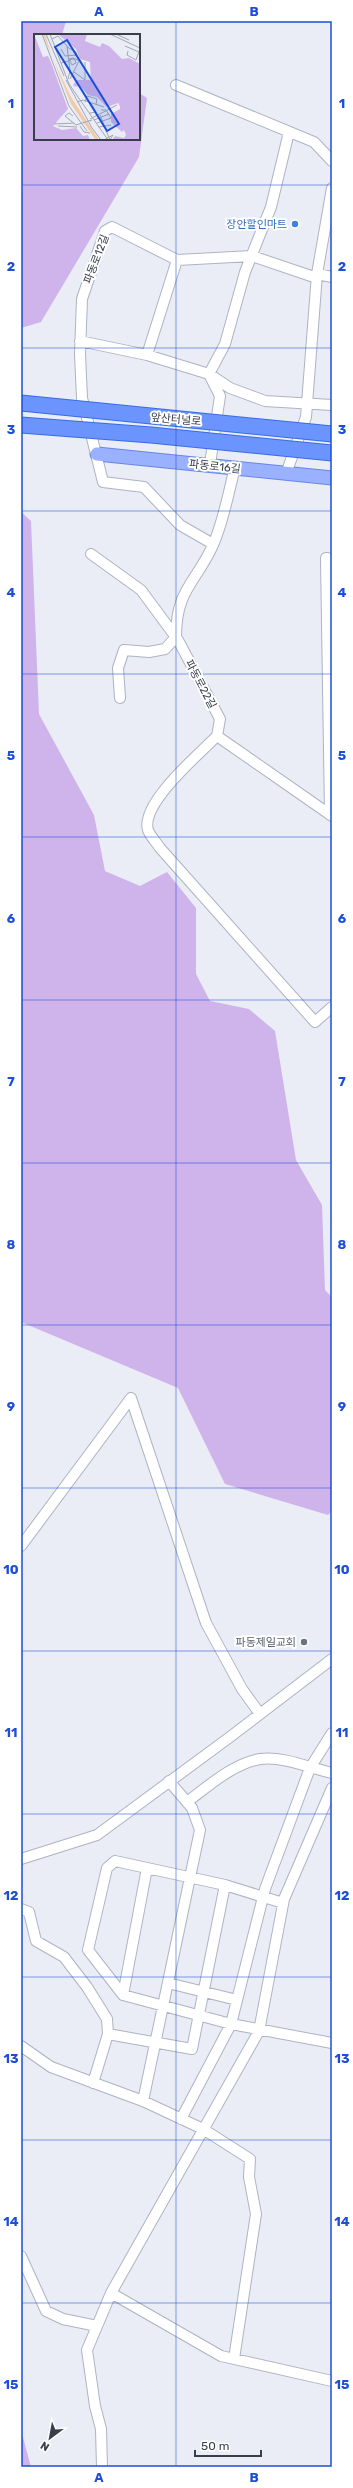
<svg xmlns="http://www.w3.org/2000/svg" width="353" height="2488" viewBox="0 0 353 2488" font-family="Rubik,'Noto Sans KR',sans-serif">
<rect width="100%" height="100%" fill="#ebedf6"/>
<!-- green -->
<path fill="#cfb3eb" d="M21 21H66L62 35H35V139H139V93L147 98 139 157 41 322 21 328Z
M21 512 31 521 39 714 94 815 105 871 140 886 167 872 196 908V974L210 1001 249 1009 275 1031 296 1160 322 1205 325 1290 332 1297V1511L328 1515 225 1484 178 1388 21 1322Z
M21 2430 31 2467H21Z"/>
<g fill="none" stroke-linecap="round" stroke-linejoin="round">
<defs>
<path id="minor" d="M176 85 314 142 332 161
M80 341 147 355 209 374 230 388 265 401 332 405
M147 355 177 260
M218 465 210 464 220 396 209 374 225 344 245 272 271 207 289 132
M280 473 286 474 306 417 317 274 332 188
M213 544 180 525 144 487 103 482 82 398 80 354 82 299 105 231 112 227 177 260 252 256 311 276 317 274 332 277
M91 554 141 590 178 640 220 719 217 736 332 816
M120 698 118 668 124 650 149 652 165 649 176 637C176 589 196 583 213 545 223 523 229 491 235 467
M217 736C199 754 140 804 148 830 150 836 157 843 160 848L315 1022 332 1007
M330 815 326 558 332 559
M21 1546 131 1398 206 1623 242 1689 260 1714
M187 1802C207 1787 234 1763 260 1759 283 1756 310 1768 332 1773
M21 1859 97 1835 230 1737 332 1659
M225 1885 283 1903
M21 1909 29 1912 36 1941 64 1957 87 1987 107 2019 108 2034 192 2049C203 1995 214 1940 225 1885L115 1861 107 1868 88 1950 123 1995 231 2024 332 2043
M168 1983 237 2000
M123 1995 147 1868
M21 2046 51 2067 143 2101 203 2129 250 2159 249 2177 256 2214 234 2359
M93 2083 108 2034
M143 2101 200 1830 192 1808 169 1781
M181 2119 231 2024 265 1889 310 1768 332 1733
M21 2256 46 2311 63 2319 97 2326
M111 2293 221 2356 332 2381
M102 2467 101 2429 95 2406 87 2350 111 2293 259 2031 284 1899 332 1788"/>
<path id="major" d="M97 454 332 478"/>
</defs>
<!-- minor casing -->
<use href="#minor" stroke="#acb3c2" stroke-width="12"/>
<!-- major casing -->
<use href="#major" stroke="#6685e8" stroke-width="15"/>
<!-- minor -->
<use href="#minor" stroke="#fff" stroke-width="10"/>
<!-- major -->
<use href="#major" stroke="#9ab1ff" stroke-width="13"/>
<defs>
<path id="highway-bridge" d="M21 403 332 434
M21 425 151 435 332 453"/>
</defs>
<!-- highway-bridge casing -->
<use href="#highway-bridge" stroke="#376ce3" stroke-width="17" stroke-linecap="butt"/>
<!-- highway-bridge -->
<use href="#highway-bridge" stroke="#6c94ff" stroke-width="15"/>
</g>
<!-- grid -->
<path fill="none" stroke="#1d4ed8" stroke-width="1" stroke-opacity="0.55" d="M176 21V2467M21 185H332M21 348H332M21 511H332M21 674H332M21 837H332M21 1000H332M21 1163H332M21 1325H332M21 1488H332M21 1651H332M21 1814H332M21 1977H332M21 2140H332M21 2303H332"/>
<!-- markers -->
<circle fill="#3f7fe0" stroke="#fff" stroke-width="1.5" cx="295" cy="224" r="4"/>
<circle fill="#6b7280" stroke="#fff" stroke-width="1.5" cx="304" cy="1642" r="4"/>
<g text-anchor="middle" stroke-width="4" stroke-linejoin="round" paint-order="stroke">
<!-- shop labels -->
<g font-size="11" fill="#366cbe" stroke="#fff" text-anchor="end">
<text x="287" y="228">장안할인마트</text>
</g>
<!-- street labels -->
<g font-size="11" fill="#383e4a" stroke="#fff">
<text transform="translate(96 259) rotate(-69)" y="4">파동로12길</text>
<text transform="translate(176 419) rotate(5)" y="4">앞산터널로</text>
<text transform="translate(215 466) rotate(6)" y="4">파동로16길</text>
<text transform="translate(201 684) rotate(62)" y="4">파동로22길</text>
</g>
<!-- worship labels -->
<g font-size="11" fill="#5b616d" stroke="#fff" text-anchor="end">
<text x="296" y="1646">파동제일교회</text>
</g>
</g>
<!-- overview -->
<g transform="translate(34 34)">
<rect width="106" height="106" fill="#ebedf6"/>
<path d="M0 0 9 23 14 22 18 31 34 75 19 92 28 96 42 94 49 102 54 101 56 106H0ZM53 0 51 7 66 13 68 9 75 12 88 25 95 24 106 30V106H78L81 102 90 104 92 101 90 96 88 98 77 88V80L86 75V72L84 69 73 73 63 63 54 61 47 53 39 52 42 46H57L56 28 46 25 42 15 25 1Z" fill="#cfb3eb"/>
<path d="M9 0H11L18 23 37 63 65 106 61 105 37 70Z" fill="#f3caa6"/>
<path fill="none" stroke="#a3a7b1" stroke-width="1" d="M8 0 35 72 53 97M12 0 30 42M16 0 35 50 74 106M76 0 106 14M84 1 95 6M18 5 24 2 33 12 36 37 34 45M91 12 105 18M33 13 42 18 43 21M27 15 31 22 43 21 45 27 36 45M94 17 93 21 102 26 106 15M27 29 35 27 36 26 39 25 41 26 42 29 38 31 36 27V26L35 25 39 24 44 26M40 38 51 46V28M32 46 58 94 67 106M43 68 49 66 70 73M51 68 53 62 63 65 62 70M56 79 62 78 57 69M66 81 76 106M39 82 35 79 31 82 42 91 58 86M56 85 83 71M60 86 75 80M63 89 77 84 72 76H67M20 90 40 89M24 92 43 93M46 92 50 98 56 99M65 93 77 91M70 106 79 101 76 106"/>
<path fill="#1d4ed8" fill-opacity="0.15" stroke="#1d4ed8" stroke-width="2" d="M33 6 85 90 73 97 21 13Z"/>
<rect width="106" height="106" fill="none" stroke="#383e4a" stroke-width="2"/>
</g>
<!-- border -->
<rect width="353" height="2488" fill="none" stroke="#ffffff" stroke-width="44"/>
<!-- north arrow -->
<g transform="translate(50 2438) rotate(212)" stroke="#ffffff" stroke-width="3" paint-order="stroke">
<path d="M0-3L7 15L0 10L-7 15Z" fill="#383e4a"/>
<text y="-6" font-size="11" font-weight="bold" text-anchor="middle" fill="#383e4a">N</text>
</g>
<!-- scale -->
<path d="M195 2450v6h66v-6" fill="none" stroke="#383e4a" stroke-width="2"/>
<text x="201" y="2450" font-size="12" fill="#383e4a" stroke="#ffffff" stroke-width="3" paint-order="stroke">50 m</text>
<rect x="22" y="22" width="309" height="2444" fill="none" stroke="#1d4ed8" stroke-width="1.5"/>
<g font-size="13" text-anchor="middle" font-weight="bold" fill="#1d4ed8">
<text x="99" y="16">A</text>
<text x="254" y="16">B</text>
<text x="11" y="108">1</text>
<text x="342" y="108">1</text>
<text x="11" y="271">2</text>
<text x="342" y="271">2</text>
<text x="11" y="434">3</text>
<text x="342" y="434">3</text>
<text x="11" y="597">4</text>
<text x="342" y="597">4</text>
<text x="11" y="760">5</text>
<text x="342" y="760">5</text>
<text x="11" y="923">6</text>
<text x="342" y="923">6</text>
<text x="11" y="1086">7</text>
<text x="342" y="1086">7</text>
<text x="11" y="1249">8</text>
<text x="342" y="1249">8</text>
<text x="11" y="1411">9</text>
<text x="342" y="1411">9</text>
<text x="11" y="1574">10</text>
<text x="342" y="1574">10</text>
<text x="11" y="1737">11</text>
<text x="342" y="1737">11</text>
<text x="11" y="1900">12</text>
<text x="342" y="1900">12</text>
<text x="11" y="2063">13</text>
<text x="342" y="2063">13</text>
<text x="11" y="2226">14</text>
<text x="342" y="2226">14</text>
<text x="11" y="2389">15</text>
<text x="342" y="2389">15</text>
<text x="99" y="2482">A</text>
<text x="254" y="2482">B</text>
</g>
</svg>
